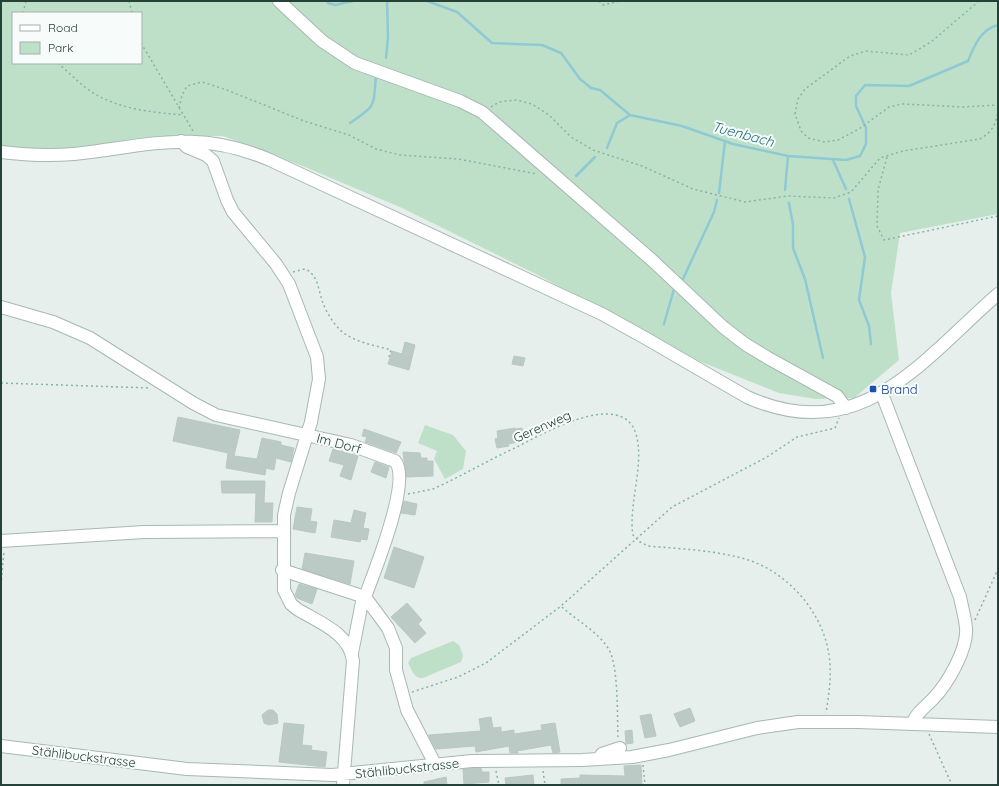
<svg xmlns="http://www.w3.org/2000/svg" width="999" height="786" viewBox="0 0 999 786" font-family="Quicksand,sans-serif">
<rect width="100%" height="100%" fill="#e6efeb"/>
<!-- green -->
<path fill="#bfe0c8" fill-rule="evenodd" d="M1 1H998V214L900 233 891 293 899 360 854 398 816 399 779 393 699 361 536 274 402 208 305 167 223 136H176L50 150 1 149ZM13 13H141V63H13Z
M425 425 453 435 466 451 463 469 445 479 434 459 437 451 418 443Z
M453 641 459 645 463 655 461 662 423 678C414 679 412 670 408 663L411 658Z"/>
<g fill="none" stroke-linecap="round" stroke-linejoin="round">
<!-- stream -->
<path stroke="#8ec9d4" stroke-width="2.5" d="M327 1 328 3 335 5 353 1
M427 1 457 12 492 43 542 45 561 53 580 79 591 88 600 90 630 115 682 126 733 144 788 156 846 160 860 156 866 144V128L856 106V96L865 85 909 86 968 61C974 46 981 29 998 25
M386 58 388 37 387 1
M350 123C377 105 373 107 376 76
M607 148 617 123 630 115
M833 160 846 189
M576 176 595 157
M785 190 788 156
M719 193 725 141
M849 199 865 257 859 300 869 326 871 344
M789 203 793 225V248L805 279 823 358
M683 279 714 212 717 200
M664 324 674 289"/>
</g>
<!-- building -->
<path fill="#bbcac4" stroke="#b8c9c2" d="M405 342 415 345 409 370 388 364 392 351 402 354Z
M514 356 525 358 523 366 512 364Z
M178 417 240 430 234 456 257 459 262 438 281 442V445L294 448 291 462 276 458 274 470 266 468 265 475 226 468 228 453 173 441Z
M515 428 516 429 522 428 524 438 517 439 518 442 508 444 509 446 497 448 495 439 498 438 497 431Z
M364 429 401 442 396 453 365 442 367 437 362 436Z
M333 449 358 456 351 480 340 476 344 465 329 461Z
M403 452 420 453 421 458H427V461H433V476L406 477Z
M375 462 389 467 386 478 371 472Z
M221 481H265L264 503H273L272 522H255L256 493H222Z
M404 501 417 504 415 515 401 513Z
M297 507 312 509 310 521 317 522 315 533 293 529Z
M354 510 366 513 363 528 369 529 367 540 361 539 360 542 331 537 334 520 351 523Z
M394 547 424 557 414 588 384 578Z
M305 553 354 561 350 584 302 569Z
M299 584 317 589 312 604 297 598 295 595Z
M407 603 422 620 418 624 426 633 415 643 391 617Z
M690 708 695 721 680 727 674 714Z
M268 710H273L277 714 278 723 269 725 264 723 262 715Z
M651 714 656 736 645 738 640 716Z
M491 717 493 728 501 727V732L514 730V734L542 730 541 725 555 723 560 752 553 753 551 745 517 751 518 753H510L509 746 476 752 475 746 436 749 429 736V735L481 731 479 719Z
M284 723 304 725 302 745 312 746 311 750 327 752 325 767 279 762Z
M632 730 633 743 626 744 625 731Z
M641 765 642 785H561V779L580 778V775L625 776 624 766Z
M481 768 482 772H489V782L464 784 463 769Z
M533 775 534 785H506L505 778Z
M446 777 447 785H424V782Z"/>
<g fill="none" stroke-linecap="round" stroke-linejoin="round">
<defs>
<path id="minor" d="M279 1 322 41 355 63 460 101 482 112 653 261 723 327 745 344 768 358 837 396 846 408
M181 141 187 147 206 155 213 161 227 200 233 212 276 264 289 284 317 357 319 379 311 422 289 493 284 515V590L291 604 297 609C318 622 350 633 353 661L343 785
M1 152C25 155 51 156 74 154 149 146 196 128 270 160L602 314 647 339 747 397C861 448 921 361 998 294
M1 307 53 322 90 338 193 403 216 415 351 445 395 461C412 481 374 572 365 597L388 628 396 648V670L407 710 435 764
M882 394 960 597C962 607 965 617 966 628 968 649 947 685 932 700 926 706 914 715 913 724
M1 541 144 532 283 531
M282 570 365 597 362 602 352 653
M1 746 187 769 332 775 472 761 582 760 632 757 669 750 757 728 798 722H858L998 727
M599 758 602 754 620 748"/>
</defs>
<!-- minor casing -->
<use href="#minor" stroke="#a8b8b2" stroke-width="14"/>
<!-- path -->
<path stroke="#86b3a5" stroke-width="1.5" stroke-dasharray="2 3" stroke-linecap="butt" d="M129 1 132 13
M599 1 603 5 620 1
M979 1 931 42 909 55 866 51 850 56 805 89 798 99 795 114 801 131 808 138 825 142 838 140 859 129 889 107 902 104 962 107 998 105
M23 13 26 1
M141 43 193 131
M58 63C67 71 76 80 86 88 114 109 150 112 183 115
M491 107 499 102 516 100 532 104 549 115 571 137 593 150 642 166 693 189 745 202 788 196 834 198 851 192 880 158 903 151 980 139C993 131 996 124 998 110
M179 108 182 95 187 86 202 82 227 90 304 121 349 135 376 149 400 155 458 159 537 174
M887 157 878 190 877 226 884 240 998 216
M293 272 305 269C319 275 318 291 323 303 327 314 337 330 347 335 359 343 377 346 391 350L389 357
M1 383 150 388
M408 494 433 489 446 483C470 471 493 458 517 447 542 434 622 388 636 434 645 464 628 505 633 535L640 542 648 546C681 549 713 550 745 559 787 571 823 612 829 655 832 675 829 693 826 713
M1 585 4 551
M562 607C576 620 597 631 608 648 619 664 617 718 618 739
M975 620 998 569
M412 692 458 677 486 663 561 606 672 507 767 457 797 437 835 428 839 418
M929 734 952 785
M643 765 645 785
M496 771 499 785
M543 771 545 785"/>
<!-- minor -->
<use href="#minor" stroke="#fff" stroke-width="12"/>
</g>
<!-- markers -->
<rect fill="#1a4fb4" stroke="#f7fbf9" stroke-width="1.5" x="869" y="385" width="8" height="8" rx="2"/>
<g text-anchor="middle" stroke-width="4" stroke-linejoin="round" paint-order="stroke">
<!-- transit labels -->
<g font-size="13" fill="#164399" stroke="#f7fbf9" text-anchor="start">
<text x="881" y="394">Brand</text>
</g>
<!-- street labels -->
<g font-size="13" fill="#24423a" stroke="#f7fbf9">
<text transform="translate(542 426) rotate(-24)" y="5">Gerenweg</text>
<text transform="translate(339 443) rotate(15)" y="5">Im Dorf</text>
<text transform="translate(84 756) rotate(7)" y="5">Stählibuckstrasse</text>
<text transform="translate(407 768) rotate(-6)" y="5">Stählibuckstrasse</text>
</g>
<!-- water labels -->
<g font-size="14" font-style="italic" fill="#1c6f80" stroke="#f7fbf9">
<text transform="translate(743 134) rotate(15)" y="5">Tuenbach</text>
</g>
</g>
<!-- border -->
<rect width="999" height="786" fill="none" stroke="#24423a" stroke-width="4"/>
<!-- legend -->
<rect x="12" y="12" width="130" height="52" fill="#f7fbf9" stroke="#a3b1ad"/>
<rect x="20" y="25" width="20" height="6" fill="#ffffff" stroke="#a3b1ad"/>
<text x="48" y="32" font-size="12" fill="#24423a">Road</text>
<rect x="20" y="42" width="20" height="12" fill="#bfe0c8" stroke="#a3b1ad"/>
<text x="48" y="52" font-size="12" fill="#24423a">Park</text>
</svg>
